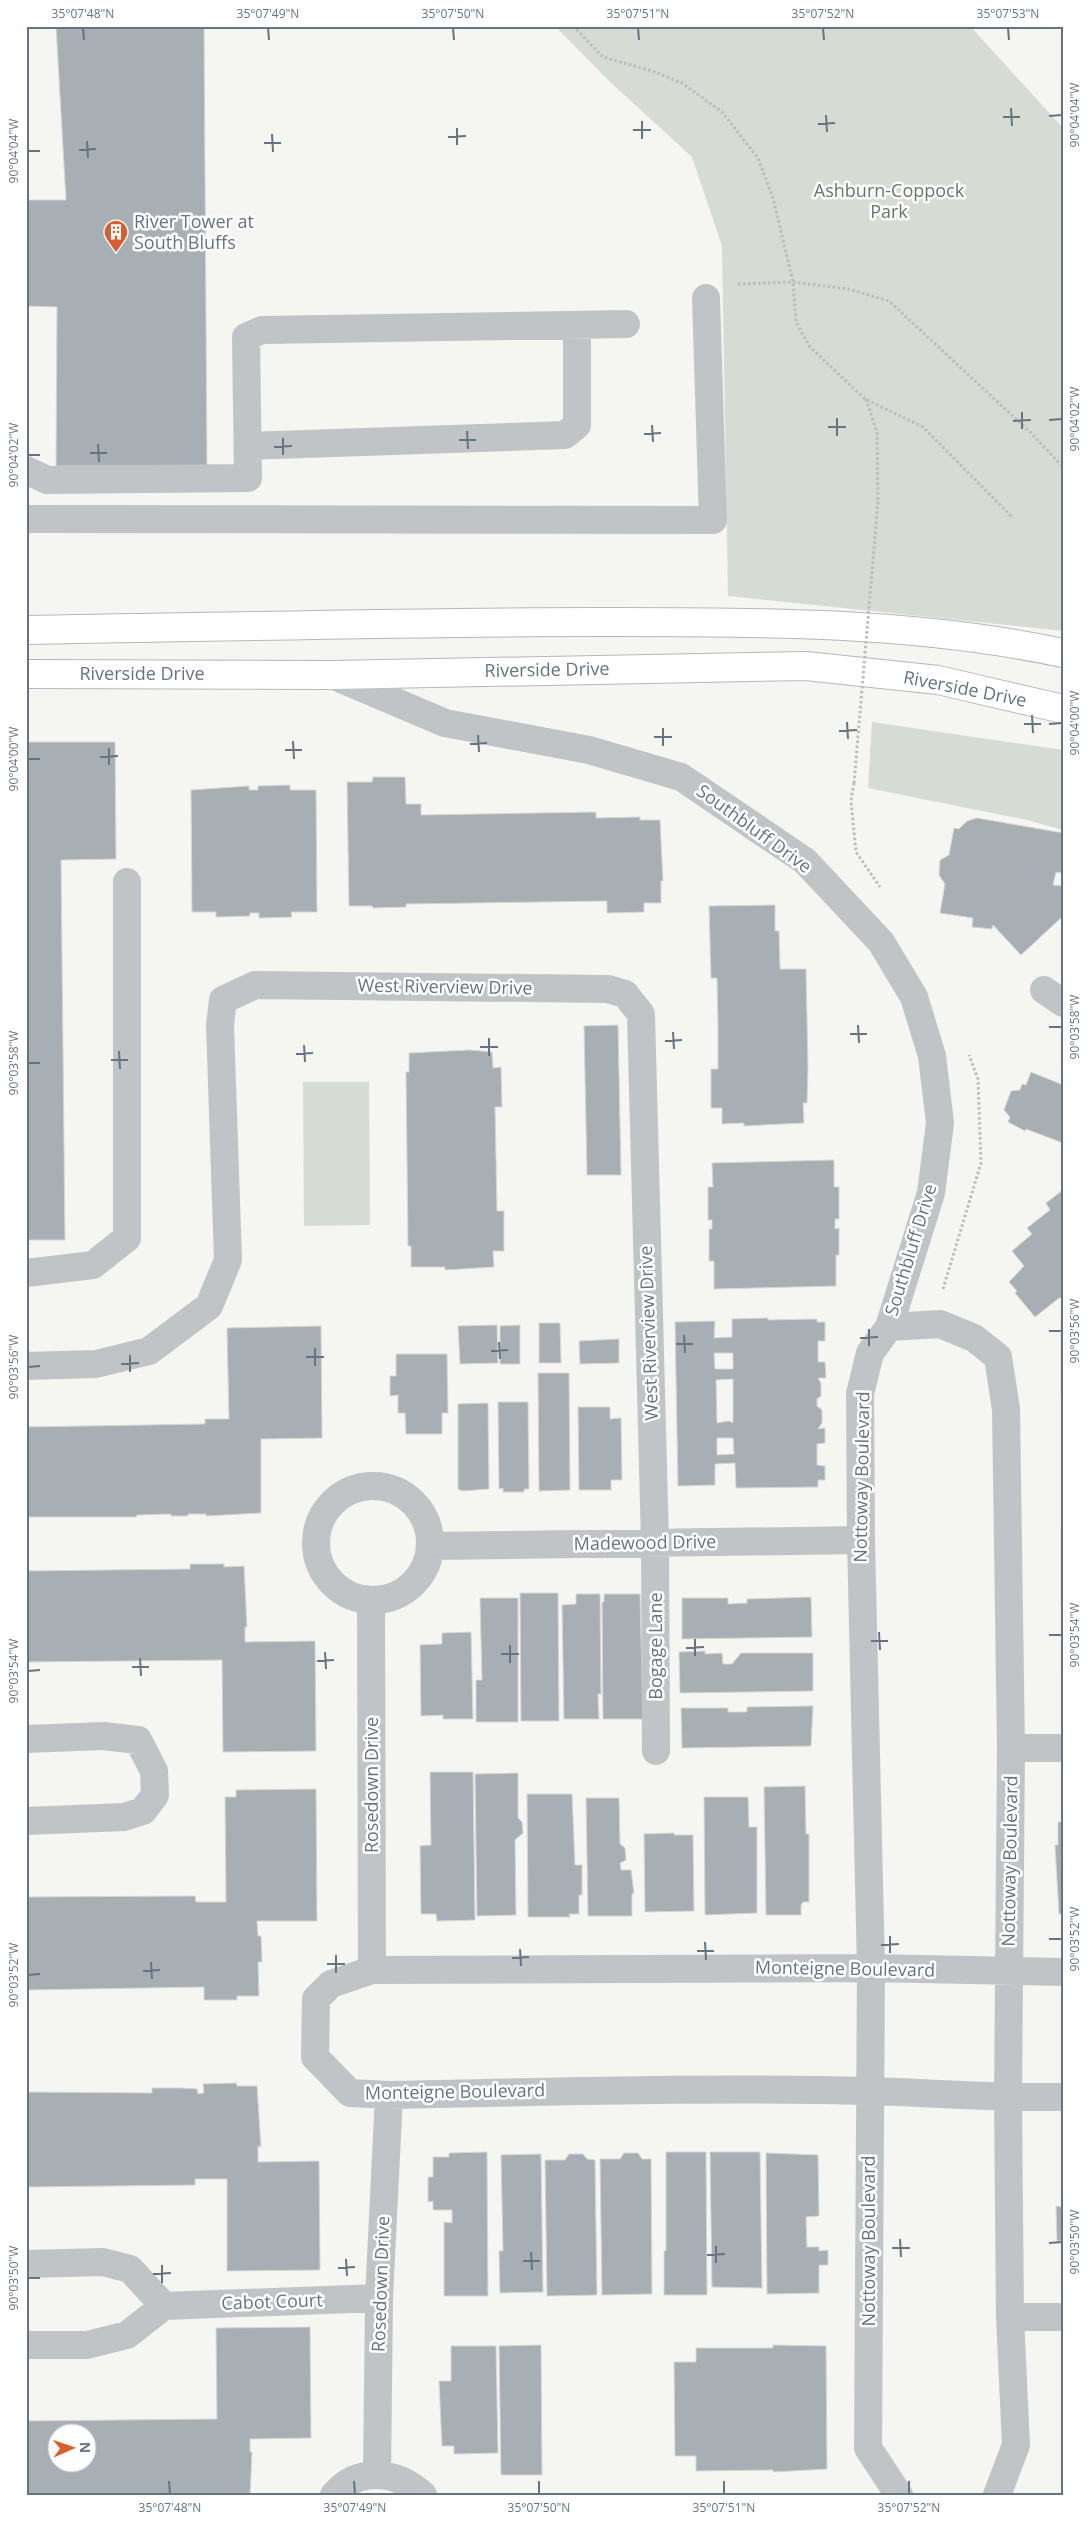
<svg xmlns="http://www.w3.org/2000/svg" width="1089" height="2521" viewBox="0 0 1089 2521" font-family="'Open Sans',sans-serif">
<rect width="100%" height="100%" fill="#f5f5f2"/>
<!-- green -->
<path fill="#d6dcd3" d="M555 26H970L1063 128V631L728 596 722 246 692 157 608 80Z
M872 722 1063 750V830L1027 820 868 788Z
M303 1082H369L370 1225 304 1226Z"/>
<!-- building -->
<path fill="#a8afb4" stroke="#d6d6d4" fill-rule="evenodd" d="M56 26H204L207 466H56L57 307 26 306V200H66Z
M26 742H115L116 859 61 860 65 1240H26Z
M373 777H405L406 804H421V815L596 812V818L640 817V820H660L663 881H661V903H644V912L607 913V901L406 904V907L373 908 372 906H349L347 782H372Z
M290 785V790H316L317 912H291L292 917 259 918V913H250V916L216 917V912H192L191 790 249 786V790H258V786Z
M977 818 1063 833V873L1056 872 1053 885 1063 886V916L1021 955 993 925 992 929 972 927 973 918 940 913 945 884 939 875 940 860 949 855 954 828 959 829 967 821Z
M775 905V931H779L780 969H806L808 1068 807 1103H803L804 1123 744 1126V1123L722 1124V1108H711V1069H718V1025L717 978H711L709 906Z
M618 1025 621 1175H587L584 1026Z
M470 1050 492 1052 493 1068 501 1067 502 1107H495L497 1211H504V1251H493L494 1267 445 1270V1267H411V1246H408L406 1072H409V1053Z
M1031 1072 1063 1085V1143L1026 1129 1025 1131 1008 1122 1010 1117 1004 1110 1011 1091 1020 1090 1022 1084 1026 1085Z
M834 1160V1187H839V1219H835V1229L839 1228V1255H836V1286L714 1289V1261H709V1229H712V1220H708V1187H713L712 1163Z
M1063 1190V1298H1059L1035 1317 1015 1293 1017 1291 1009 1282 1024 1266 1012 1251 1032 1234 1027 1228 1050 1210 1046 1203Z
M768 1318V1320L817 1319V1322H825V1341H818V1362H825L826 1378H818L821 1383V1396L817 1399V1406L822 1410V1423L818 1429 825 1428V1443L817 1444V1465L825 1466V1480H818V1487L736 1488 735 1463 715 1464V1485L678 1486 675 1322 715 1321 714 1338 732 1337V1319ZM714 1353H733V1369H715ZM733 1379V1423L729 1421 717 1423 716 1380ZM717 1438H733L734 1454 717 1455Z
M1061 1319H1063V1396H1061Z
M539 1323H560L561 1363H539Z
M497 1325 498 1363 460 1364 458 1326Z
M520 1325V1364H500V1326Z
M321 1326 322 1438 261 1439V1513L206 1516V1514H188V1516H171V1514L137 1515 136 1517H26V1427L205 1424V1419H229L227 1328Z
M619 1339V1363L580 1364 579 1341Z
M396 1354H447L448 1413H442V1434H406L405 1413H398V1395L390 1396V1376H396Z
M538 1373H569L570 1490 539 1491Z
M498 1402H528L529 1489H524V1492H503V1488L499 1489Z
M488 1403 489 1489 462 1491 458 1489V1404Z
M578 1407H610V1419L621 1418 622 1480H611V1490H579Z
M1061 1527 1063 1528V1606H1061Z
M190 1564H224V1567L244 1566 247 1627H245V1642L315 1641 316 1751 223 1752 222 1660 26 1662V1571L190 1569Z
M520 1593H558L559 1721H521Z
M576 1594H600L601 1694H598L599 1719H564L562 1605 576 1604Z
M604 1594H640L643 1719H603L602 1602H604Z
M811 1597 812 1637 682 1639V1598H728V1604L747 1603V1599Z
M480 1598H518V1722H476V1680H482Z
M471 1632 473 1719H443V1715L421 1716 420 1645 442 1644V1633Z
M705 1651V1654L722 1653 723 1664H732L741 1653H813V1691L680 1693 679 1652Z
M813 1706 811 1746 682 1748 681 1708H728V1712H747V1707Z
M430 1772H473L475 1920 437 1921 436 1914H421L420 1846 431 1845Z
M518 1773V1818L522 1822 523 1833 515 1840 516 1915 477 1916 475 1774Z
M805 1786 806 1834H809V1902H803L801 1905V1915H766L764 1787Z
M316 1789 317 1921H257L258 1936H261L262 1962H258L259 1996H237V2000H204V1987L26 1990V1897L195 1896 196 1902H226L225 1797H236V1790Z
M527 1794H572L575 1865H582V1895H579V1914H569L570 1917H528Z
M704 1797H748L749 1827H757V1913L705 1915Z
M586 1798H619L620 1844 625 1848 626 1860 620 1863 621 1870H631L634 1894 632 1893V1916H588Z
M1058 1822H1063V1914H1059L1055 1845H1058Z
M674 1833V1835H693L694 1911 645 1912 644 1834Z
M236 2083 237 2086H257L261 2147 258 2146V2162L319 2161 320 2270 227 2271V2179H195V2185L26 2187V2092L152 2093V2088H181L197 2089 198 2094 204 2093 203 2084Z
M487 2152 488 2296H444V2222L452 2223V2210H433V2201L428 2202V2177H433V2157H449V2153Z
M666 2152H706L707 2295H664V2251H666Z
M710 2152H760L762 2288 712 2287Z
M624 2153H638L642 2159H651L652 2294 602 2295 600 2159H620Z
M766 2153 818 2155 819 2216 806 2217 807 2247H819V2251L828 2250V2265H819V2293L767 2294Z
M541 2154 543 2292 500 2293 499 2251H503L501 2155Z
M569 2154H583L587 2159 595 2160 597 2295 547 2296 545 2160H565Z
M1056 2206 1063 2207V2241H1057Z
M310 2327 311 2438 250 2439V2452H252L250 2495H26V2421L217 2419 216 2328ZM58 2434H88V2464H58Z
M541 2345 542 2475H501L499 2346Z
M773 2345 826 2346 827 2469 773 2472V2470L696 2471V2456H675L674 2362H696V2348H773Z
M451 2346H496L498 2453 454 2454V2446H442L439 2381H451Z"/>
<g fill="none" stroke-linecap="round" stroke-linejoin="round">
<defs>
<path id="major" d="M26 630C218 627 409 622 600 622 755 622 911 621 1063 653
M26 674 332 675 806 666 938 680 1063 709"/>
</defs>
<!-- major casing -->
<use href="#major" stroke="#b4b7bb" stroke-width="30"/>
<!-- path -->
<path stroke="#babcbe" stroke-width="3" stroke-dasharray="2.5 2.5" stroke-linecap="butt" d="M573 26 603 57 652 71 682 83 722 112 758 158 773 198 793 282 796 322 810 347 865 399 923 427 1013 518
M738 284 793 282 848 289 889 301 1030 432 1063 467
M866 399 877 433 878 501
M854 783 851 801 856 852 880 887
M943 1289 981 1163 978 1079 969 1055"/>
<!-- minor -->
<path stroke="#c0c4c7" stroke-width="28" d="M248 446 565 435 577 425V325
M26 470 47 480 248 478 246 337 262 330 626 324
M26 519 713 520 706 298
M332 675 445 723 589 750 681 777 805 861 881 942 914 997 932 1056 940 1123 931 1193 889 1327 870 1353 860 1394 861 1540 871 1968 868 2448 899 2495
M1044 990 1063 1003
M26 1273 93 1265 127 1238V882
M889 1327 940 1324 974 1338 998 1357 1006 1409 1011 1748 1008 2098 1010 2317 1016 2445 997 2495
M26 1366 96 1364 149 1351 209 1306 228 1260 220 1025 223 1000 255 985 608 989 625 994 641 1014 655 1542 656 1751
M316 1543a57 57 0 1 1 114 0a57 57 0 1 1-114 0Z
M430 1546 861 1540
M371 1601 372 1970
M26 1739 103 1736 138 1740 154 1771 155 1795 143 1811 124 1817 26 1821
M1011 1748H1063
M1063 1972 871 1968 372 1970 331 1984 316 1999 315 2057 350 2093 389 2095C549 2092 709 2087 870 2091 934 2093 998 2098 1063 2097
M26 2264 103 2262 130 2269 164 2306 379 2298
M1010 2317H1063
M26 2345H87L127 2335 164 2306
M377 2474 379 2298 389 2095
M334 2495C359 2466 397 2471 423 2495"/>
<!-- major -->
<use href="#major" stroke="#fff" stroke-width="28"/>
<!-- path-bridge -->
<path stroke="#babcbe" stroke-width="3" stroke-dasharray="2.5 2.5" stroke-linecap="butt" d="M854 783 878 501"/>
</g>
<!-- ticks -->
<path fill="none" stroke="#667481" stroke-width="2" d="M83 28 84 40M268 28 269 40M453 28 454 40M638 28 639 40M823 28 824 40M1008 28 1009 40M1011 108 1012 126M826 115 827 132M1049 116 1062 115M1003 117H1020M642 121V139M818 124 835 123M457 128V145M633 130H651M272 134 273 152M448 137 466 136M87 141 88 158M264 143H281M79 150 96 149M28 151H40M1022 412V429M837 418V436M1049 420 1062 419M1013 421 1031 420M652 425 653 442M828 427H846M467 431 468 449M644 434 661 433M283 438V455M459 440H476M98 444 99 462M274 447 292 446M90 453H107M28 455H40M1032 715 1033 733M847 722 848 739M1024 724H1041M1049 724 1062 723M663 728V746M839 731 857 730M478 735 479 752M654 737H672M293 741 294 759M470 744 487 743M109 748V765M285 750H302M100 757 118 756M28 759H40M858 1025 859 1043M1049 1027H1062M673 1032 674 1049M850 1034H867M489 1038V1056M665 1041 682 1040M304 1045 305 1062M480 1047H498M119 1051 120 1069M296 1054 313 1053M111 1060H128M28 1063H40M869 1329V1346M1049 1331H1062M684 1335 685 1353M860 1338 878 1337M499 1342 500 1359M676 1344H693M315 1348V1366M491 1351 508 1350M130 1355V1372M306 1357H324M121 1364 139 1363M28 1367 40 1366M879 1632 880 1650M1049 1635H1062M695 1639V1656M871 1641H888M510 1645V1663M686 1648 704 1647M325 1652 326 1669M501 1654H519M140 1658 141 1676M317 1661 334 1660M132 1667H149M28 1671 40 1670M890 1936V1953M1049 1939H1062M705 1942 706 1960M881 1945 899 1944M520 1949 521 1966M697 1951H714M336 1955V1973M512 1958 529 1957M151 1962 152 1979M327 1964H345M143 1971 160 1970M28 1975 40 1974M900 2239 901 2257M1049 2243 1062 2242M716 2246V2263M892 2248H910M531 2252 532 2270M707 2255 725 2254M346 2259 347 2276M523 2261H540M162 2265V2283M338 2268 355 2267M153 2274 171 2273M28 2278H40M169 2481 170 2494M354 2481 355 2494M539 2481V2494M724 2481V2494M909 2481V2494"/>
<!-- icons -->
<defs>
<symbol id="building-pin" viewBox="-11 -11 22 30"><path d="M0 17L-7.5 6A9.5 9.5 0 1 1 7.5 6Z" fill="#d85e2f" stroke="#fff"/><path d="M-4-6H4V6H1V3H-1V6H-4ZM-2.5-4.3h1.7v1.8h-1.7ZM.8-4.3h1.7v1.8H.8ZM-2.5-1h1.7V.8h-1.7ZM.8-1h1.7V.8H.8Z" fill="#fff"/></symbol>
</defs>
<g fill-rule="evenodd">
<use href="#building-pin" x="102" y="218" width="28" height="38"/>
</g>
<g text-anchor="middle" stroke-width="5" stroke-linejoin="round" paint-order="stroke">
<!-- park labels -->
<g font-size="18" fill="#677964" stroke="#fff">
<text x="889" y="197">Ashburn-Coppock<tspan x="889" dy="21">Park</tspan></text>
</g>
<!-- poi labels -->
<g font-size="18" fill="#667481" stroke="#fff" text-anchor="start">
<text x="134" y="228">River Tower at<tspan x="134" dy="21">South Bluffs</tspan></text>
</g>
<!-- street labels -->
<g font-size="18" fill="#667481" stroke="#fff">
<text transform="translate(547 670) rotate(-1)" y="6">Riverside Drive</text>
<text x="142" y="680">Riverside Drive</text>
<text transform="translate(965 689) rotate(11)" y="6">Riverside Drive</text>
<text transform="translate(754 829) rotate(36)" y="6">Southbluff Drive</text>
<text transform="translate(445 987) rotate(1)" y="6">West Riverview Drive</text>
<text transform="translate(911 1250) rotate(-73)" y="6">Southbluff Drive</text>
<text transform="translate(649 1333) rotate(-92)" y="6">West Riverview Drive</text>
<text transform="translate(862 1477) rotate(-89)" y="6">Nottoway Boulevard</text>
<text transform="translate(645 1543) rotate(-1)" y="6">Madewood Drive</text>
<text transform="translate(656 1646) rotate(-90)" y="6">Bogage Lane</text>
<text transform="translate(372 1785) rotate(-90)" y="6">Rosedown Drive</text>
<text transform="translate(1010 1861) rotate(-89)" y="6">Nottoway Boulevard</text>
<text transform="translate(845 1969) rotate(1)" y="6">Monteigne Boulevard</text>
<text transform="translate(455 2092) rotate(-1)" y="6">Monteigne Boulevard</text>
<text transform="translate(869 2241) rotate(-90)" y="6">Nottoway Boulevard</text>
<text transform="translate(381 2284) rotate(-88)" y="6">Rosedown Drive</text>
<text transform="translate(272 2302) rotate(-2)" y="6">Cabot Court</text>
</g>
</g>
<!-- border -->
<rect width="1089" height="2521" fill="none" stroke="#ffffff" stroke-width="55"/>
<!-- north arrow -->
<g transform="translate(72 2448) rotate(88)"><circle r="24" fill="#ffffff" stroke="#c2c7cd"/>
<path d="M0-4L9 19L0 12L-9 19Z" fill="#d85e2f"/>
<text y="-8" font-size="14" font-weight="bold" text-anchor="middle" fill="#667481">N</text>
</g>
<rect x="28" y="28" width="1034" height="2466" fill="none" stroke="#667481" stroke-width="2"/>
<g font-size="12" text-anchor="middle" fill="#667481">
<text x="83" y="18">35°07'48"N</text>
<text x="268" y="18">35°07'49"N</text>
<text x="453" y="18">35°07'50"N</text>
<text x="638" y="18">35°07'51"N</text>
<text x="823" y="18">35°07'52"N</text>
<text x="1008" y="18">35°07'53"N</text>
<text transform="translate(1075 115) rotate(-90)" y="4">90°04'04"W</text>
<text transform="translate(14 151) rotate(-90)" y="4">90°04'04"W</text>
<text transform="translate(1075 419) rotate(-90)" y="4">90°04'02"W</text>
<text transform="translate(14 455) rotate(-90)" y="4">90°04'02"W</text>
<text transform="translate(1075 723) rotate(-90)" y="4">90°04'00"W</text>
<text transform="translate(14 759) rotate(-90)" y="4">90°04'00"W</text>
<text transform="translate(1075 1027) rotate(-90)" y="4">90°03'58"W</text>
<text transform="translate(14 1063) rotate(-90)" y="4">90°03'58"W</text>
<text transform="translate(1075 1331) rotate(-90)" y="4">90°03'56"W</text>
<text transform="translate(14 1367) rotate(-90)" y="4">90°03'56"W</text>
<text transform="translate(1075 1635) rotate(-90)" y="4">90°03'54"W</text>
<text transform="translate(14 1671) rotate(-90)" y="4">90°03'54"W</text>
<text transform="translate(1075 1939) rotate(-90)" y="4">90°03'52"W</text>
<text transform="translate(14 1975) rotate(-90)" y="4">90°03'52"W</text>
<text transform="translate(1075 2242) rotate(-90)" y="4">90°03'50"W</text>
<text transform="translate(14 2278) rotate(-90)" y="4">90°03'50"W</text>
<text x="170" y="2512">35°07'48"N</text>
<text x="355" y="2512">35°07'49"N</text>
<text x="539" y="2512">35°07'50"N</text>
<text x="724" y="2512">35°07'51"N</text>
<text x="909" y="2512">35°07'52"N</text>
</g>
</svg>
